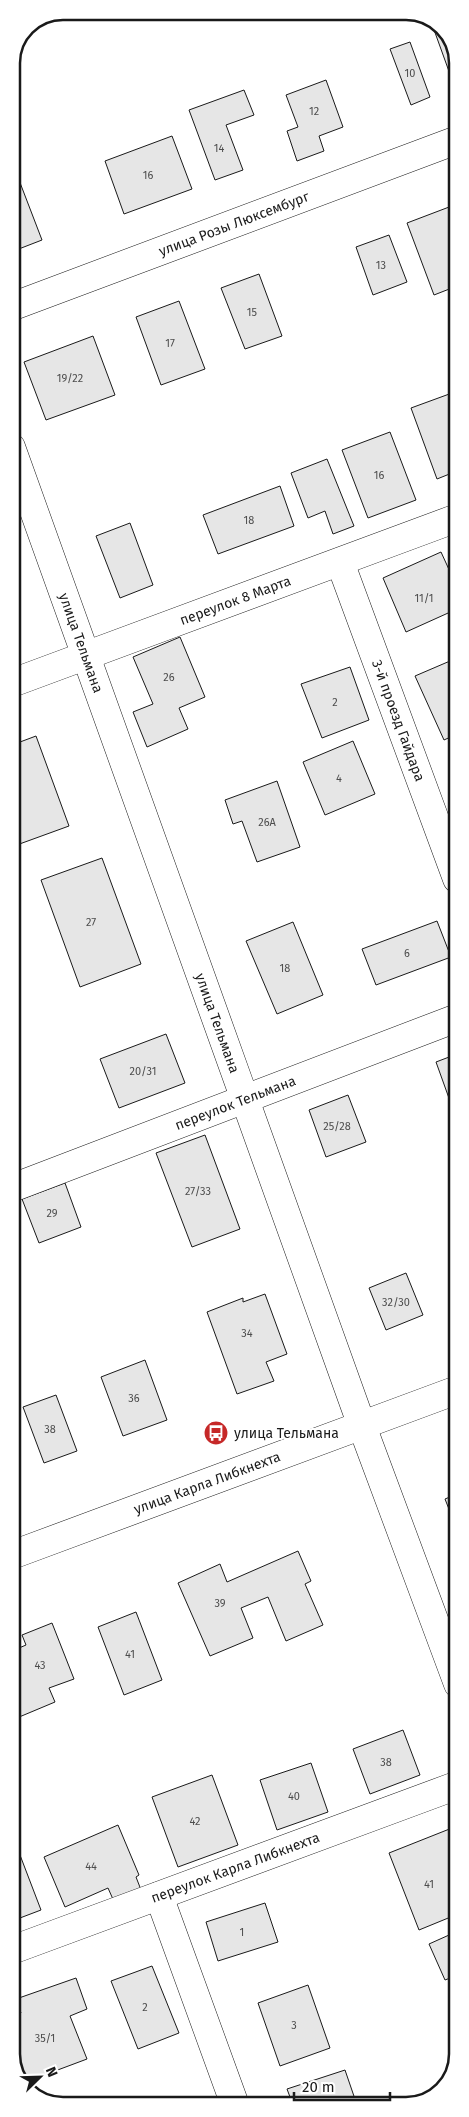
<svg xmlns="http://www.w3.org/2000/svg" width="469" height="2117" viewBox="0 0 469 2117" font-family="'Fira Sans',sans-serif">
<rect width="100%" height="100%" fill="#fff"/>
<!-- building -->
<path fill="#e6e6e6" stroke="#1a1a1a" d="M160 11H186L163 20Z
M440 25 442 26 457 53V88H455L433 27Z
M410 42 430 97 411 105 390 49Z
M326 80 343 127 319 136 324 151 297 161 287 131 298 127 286 95Z
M244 90 254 115 226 125 243 170 215 180 189 110Z
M172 136 192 189 124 214 105 161Z
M14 167 42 240 11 252V168Z
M457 204V247L455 248 457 254V286L434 295 407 223Z
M389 235 407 282 373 295 356 247Z
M259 274 282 336 245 349 221 288Z
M179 301 205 369 161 385 136 317Z
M93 336 115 395 46 420 24 362Z
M452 393 457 407V471L437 479 411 408Z
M390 432 416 500 368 518 342 450Z
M327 459 354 526 333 534 325 511 308 518 291 473Z
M280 486 294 526 218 554 203 515Z
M130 523 153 585 120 598 96 536Z
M441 552 457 587V609L406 632 383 578Z
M180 637 205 697 179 708 188 729 147 747 133 712 153 704 133 657Z
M457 658V734L444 740 415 676Z
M350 667 369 720 322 738 301 684Z
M36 736 69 826 14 846 12 840V745Z
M353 741 375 794 325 815 303 762Z
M277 781 300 847 257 862 242 821 233 824 225 800Z
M102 858 141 964 80 987 41 880Z
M437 921 451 957 376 985 362 949Z
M293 922 323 995 277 1014 246 941Z
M166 1034 185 1083 119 1108 100 1059Z
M457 1054V1098L450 1101 436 1062Z
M348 1095 366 1142 326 1157 309 1110Z
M205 1135 240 1229 192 1247 156 1153Z
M65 1183 81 1227 39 1243 22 1199Z
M12 1247 18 1263 12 1265Z
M457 1250V1274L449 1253Z
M406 1273 423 1315 386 1330 369 1288Z
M265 1294 287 1354 266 1362 274 1381 237 1394 207 1312 243 1298V1302Z
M145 1360 167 1420 123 1436 101 1377Z
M56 1395 77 1451 44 1463 23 1407Z
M457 1494 458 1532 445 1499Z
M298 1551 311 1581 305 1584 323 1625 286 1641 268 1597 241 1608 253 1638 210 1656 178 1583 220 1564 227 1582Z
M136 1612 162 1680 124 1695 98 1627Z
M52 1623 74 1679 49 1688 55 1702 12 1720V1651L26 1645 22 1635Z
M403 1730 420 1775 370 1794 353 1749Z
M311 1763 328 1812 277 1830 260 1780Z
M212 1775 238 1845 178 1867 152 1797Z
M118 1825 139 1875 136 1877 143 1895 116 1906 108 1888 65 1907 44 1857Z
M452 1828 458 1841V1914L419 1930 389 1853Z
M15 1842 41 1910 12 1921V1843Z
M265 1903 278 1942 218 1961 206 1922Z
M458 1931V1975L445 1980 429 1944Z
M152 1966 179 2033 138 2049 111 1981Z
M76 1978 87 2009 70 2016 87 2059 23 2083 12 2062V2016L21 2013 16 1999Z
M308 1985 330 2048 280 2066 258 2003Z
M345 2070 357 2105H293L287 2089Z"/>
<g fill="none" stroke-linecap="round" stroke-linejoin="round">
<defs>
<g id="street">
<path id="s1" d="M11 307 457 140"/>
<path id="s2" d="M11 447 362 1426 458 1684"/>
<path id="s3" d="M340 562 457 879"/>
<path id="s4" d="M12 683 457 518"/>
<path id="s5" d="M12 1188 457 1018"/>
<path d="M159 1896 235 2105"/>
<path id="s6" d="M12 1950 458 1785"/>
</g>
<g id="secondary">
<path id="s7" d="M12 1555 457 1390"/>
</g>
</defs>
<!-- street casing -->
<use href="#street" stroke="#1a1a1a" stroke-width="29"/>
<!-- secondary casing -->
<use href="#secondary" stroke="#1a1a1a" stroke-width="29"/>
<!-- street -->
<use href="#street" stroke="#fff" stroke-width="28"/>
<!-- secondary -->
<use href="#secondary" stroke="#fff" stroke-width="28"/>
</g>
<!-- icons -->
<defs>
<symbol id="bus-disc" viewBox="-11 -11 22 22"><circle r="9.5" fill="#c62828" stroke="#fff"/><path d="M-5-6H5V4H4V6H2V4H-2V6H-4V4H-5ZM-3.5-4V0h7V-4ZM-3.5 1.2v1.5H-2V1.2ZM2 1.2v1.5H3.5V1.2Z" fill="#fff"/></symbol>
</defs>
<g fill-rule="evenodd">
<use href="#bus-disc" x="202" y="1419" width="28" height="28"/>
</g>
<g text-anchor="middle" stroke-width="4" stroke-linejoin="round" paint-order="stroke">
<!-- number labels -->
<g font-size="11" fill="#4d4d4d">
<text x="410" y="77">10</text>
<text x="314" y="115">12</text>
<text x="219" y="152">14</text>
<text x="148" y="179">16</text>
<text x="381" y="269">13</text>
<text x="252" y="316">15</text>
<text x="170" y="347">17</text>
<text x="70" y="382">19/22</text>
<text x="379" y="479">16</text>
<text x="249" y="524">18</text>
<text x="424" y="602">11/1</text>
<text x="169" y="681">26</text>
<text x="335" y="706">2</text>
<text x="339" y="782">4</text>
<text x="267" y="826">26А</text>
<text x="91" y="926">27</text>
<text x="407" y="957">6</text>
<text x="285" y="972">18</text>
<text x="143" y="1075">20/31</text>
<text x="337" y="1130">25/28</text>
<text x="198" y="1195">27/33</text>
<text x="52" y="1217">29</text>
<text x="396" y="1306">32/30</text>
<text x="247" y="1337">34</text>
<text x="134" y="1402">36</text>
<text x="50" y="1433">38</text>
<text x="220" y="1607">39</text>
<text x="130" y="1658">41</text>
<text x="40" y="1669">43</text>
<text x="386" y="1766">38</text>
<text x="294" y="1800">40</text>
<text x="195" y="1825">42</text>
<text x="91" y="1870">44</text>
<text x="429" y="1888">41</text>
<text x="242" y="1936">1</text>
<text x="145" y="2011">2</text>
<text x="294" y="2029">3</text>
<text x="45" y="2042">35/1</text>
</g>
<!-- street labels -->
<g font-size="14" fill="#1a1a1a" stroke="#fff">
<text dy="5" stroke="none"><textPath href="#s1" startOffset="238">улица Розы Люксембург</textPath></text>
<text dy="5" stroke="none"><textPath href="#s4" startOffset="238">переулок 8 Марта</textPath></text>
<text dy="5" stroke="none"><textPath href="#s2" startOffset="208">улица Тельмана</textPath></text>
<text dy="5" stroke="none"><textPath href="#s3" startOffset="169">3-й проезд Гайдара</textPath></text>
<text dy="5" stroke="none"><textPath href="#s2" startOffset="612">улица Тельмана</textPath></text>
<text dy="5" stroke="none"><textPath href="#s5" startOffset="239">переулок Тельмана</textPath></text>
<text dy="5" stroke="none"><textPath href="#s7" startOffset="208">улица Карла Либкнехта</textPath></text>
<text dy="5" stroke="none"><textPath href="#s6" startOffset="238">переулок Карла Либкнехта</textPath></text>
</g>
<!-- poi labels -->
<g font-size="14" fill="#1a1a1a" stroke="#fff" text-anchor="start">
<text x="234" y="1438">улица Тельмана</text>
</g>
</g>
<!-- crop -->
<path d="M0 0H469V2117H0ZM63 20H406A43 43 0 0 1 449 63V2054A43 43 0 0 1 406 2097H63A43 43 0 0 1 20 2054V63A43 43 0 0 1 63 20Z" fill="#fff" fill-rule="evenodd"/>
<path fill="none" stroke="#1a1a1a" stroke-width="2.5" d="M63 20H406A43 43 0 0 1 449 63V2054A43 43 0 0 1 406 2097H63A43 43 0 0 1 20 2054V63A43 43 0 0 1 63 20Z"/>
<!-- north arrow -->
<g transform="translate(40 2077) rotate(67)" stroke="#ffffff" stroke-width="4" paint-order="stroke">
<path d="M0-4L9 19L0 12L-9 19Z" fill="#1a1a1a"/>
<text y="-8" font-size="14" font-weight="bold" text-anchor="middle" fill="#1a1a1a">N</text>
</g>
<!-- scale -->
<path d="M294 2092v8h96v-8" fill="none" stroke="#1a1a1a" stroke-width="2.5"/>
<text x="302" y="2092" font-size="15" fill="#1a1a1a" stroke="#ffffff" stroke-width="4" paint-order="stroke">20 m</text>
</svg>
